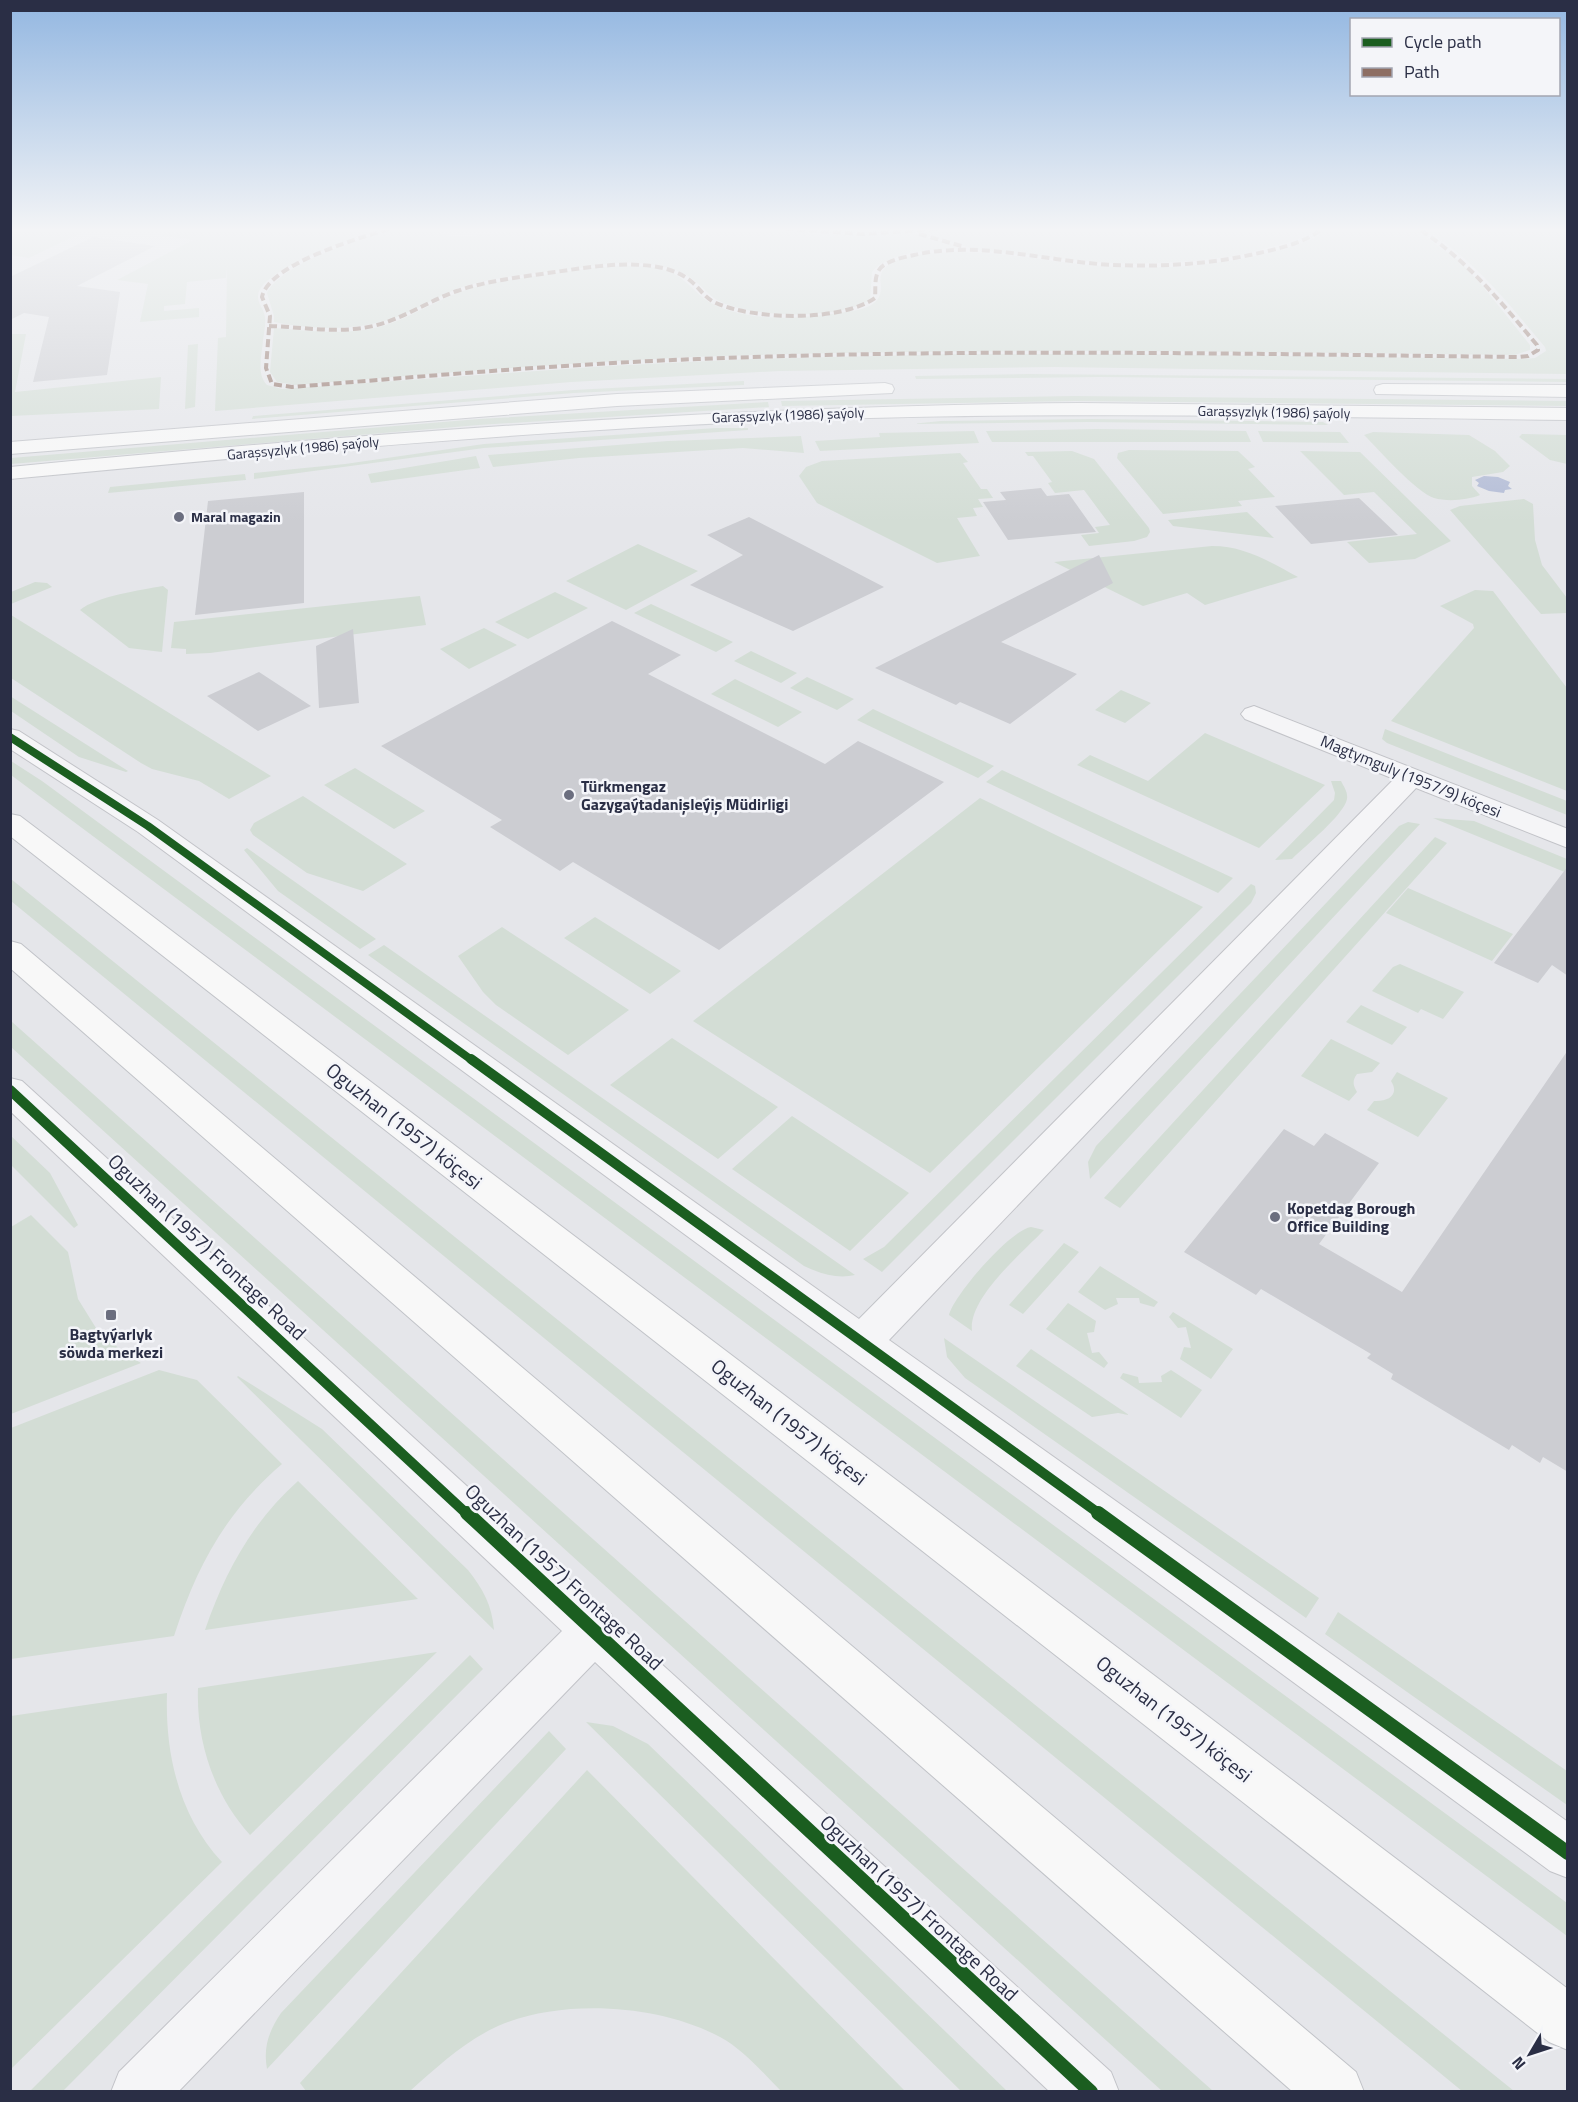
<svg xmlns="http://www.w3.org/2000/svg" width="1578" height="2102" viewBox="0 0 1578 2102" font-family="'Titillium Web',sans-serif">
<rect width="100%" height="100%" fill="#e5e6ea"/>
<!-- green -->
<path fill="#d3ddd5" d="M11 229H89L29 258 11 255Z
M195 229H383C359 236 262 268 258 295 257 303 264 309 265 317 266 324 264 333 263 340 262 355 256 374 267 385L282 389 607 366 750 359 955 354H1124L1524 359 1535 358 1546 351 1545 347C1508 303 1474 259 1424 229H1555L1567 236V374L1053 367 780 371 571 382 215 411 218 338 226 337 227 266 226 278 187 282 185 304 164 306V311L199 308V317L140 322 148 284 117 280 193 240 159 235C172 228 179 237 195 229Z
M394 229H434L443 235 460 237 542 229H778L816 234 912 233 969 249C942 248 890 250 872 272L870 300C837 320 752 318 719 301 709 296 704 288 695 281 681 269 658 264 640 263 618 261 594 266 572 269 536 273 500 276 465 286 444 293 427 304 407 313 366 331 318 331 274 322V316L267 293C281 263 363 238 394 229Z
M954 229H1317L1297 240 1237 256 1193 261 1136 264 1096 262 978 250 917 233Z
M1327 229H1415L1459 261 1481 284 1530 345V350L1515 355C1262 352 1008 348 754 355 601 359 448 373 295 385L277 382 270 372 274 328C308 331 341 335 375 328 405 321 429 304 457 293 489 281 523 278 556 273 582 270 608 265 634 266 650 266 670 269 682 279 693 287 700 298 713 304 750 322 800 319 840 313 858 310 882 309 881 286 880 280 880 275 883 270 900 248 971 252 997 254 1033 257 1068 264 1103 266 1160 270 1220 266 1276 251 1293 246 1313 242 1327 229Z
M11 334H26L15 392 161 377 159 409 11 416Z
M198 344 195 407 185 409 188 345Z
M1028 374 1567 379 1568 382 1100 377 916 379 915 376Z
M744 381V385L574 393 252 419 253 416 574 390Z
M1074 396 1567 401 1568 406 1076 401 782 406 781 401Z
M768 402 769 407 479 425 11 464V458L479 419Z
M1088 419 1323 422 1328 425 1089 422 911 424 941 421Z
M716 428H748V430L484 448 254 479V473L345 464 484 444Z
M1097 429 1246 431 1251 442H992L986 431Z
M974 431 979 443 820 451 815 441 880 437 879 433Z
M1258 431 1340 432 1349 443 1263 442Z
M1373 432 1469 435 1495 451 1510 466 1503 472 1472 477V486L1480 495C1467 500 1448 502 1434 498 1416 492 1379 450 1364 435Z
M1522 434 1567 435V464L1550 460 1519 437Z
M801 436 804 453 743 448 579 458 493 467 488 455 668 441Z
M1129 450 1238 451 1255 467 1248 469 1275 497 1238 501 1242 506 1163 514 1117 458 1118 453Z
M1072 451 1094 459 1149 528 1150 532 1147 537 1134 541 1089 546 1081 535 1099 533 1095 527 1110 525 1084 490 1055 493 1048 483 1052 482 1033 456H1028L1025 452Z
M1300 451 1360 452 1451 541 1415 559 1369 563 1347 542 1417 534 1374 492 1344 495Z
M960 453 968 462 963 463 981 489H987L993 498 978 499 983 507 973 508 977 516 957 518 980 556 937 563 817 503 799 476 806 467 822 461Z
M476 456 480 468 371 483 368 474Z
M245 474 246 480 108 493 110 487Z
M1524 499 1533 504 1535 540 1542 565 1567 598V613L1541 614 1450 510 1460 506Z
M1247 512 1274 538 1173 526 1168 520Z
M638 544 698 571 626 610 566 581Z
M1212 546C1245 546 1270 562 1298 577L1205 605 1187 593 1143 606 1054 562Z
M35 582 47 583 52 587 11 604V592Z
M163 586 168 590 162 652 129 648 80 610C97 596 141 590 163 586Z
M1475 590 1493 591 1567 688V791L1391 721 1474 628 1473 624 1440 606Z
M555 592 588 608 528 639 495 622Z
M420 596 426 625 210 653 186 654V649L171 648 174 622Z
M651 604 733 642 716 652 634 613Z
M11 615 271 776 229 799 199 781 152 769 141 763 11 678Z
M484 628 517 645 469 669 440 649Z
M751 651 797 673 781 683 734 661Z
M807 677 854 699 837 710 790 688Z
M735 679 802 712 778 727 711 694Z
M1121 690 1151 703 1125 723 1095 710Z
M10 696 128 771 126 772 79 757 11 711Z
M873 709 994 766 978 778 857 720Z
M1385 729 1567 801V815L1387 743 1382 739Z
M1205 733 1325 785 1259 848 1077 765 1090 755 1148 781Z
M11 761 42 781 1567 1903V1936L11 775Z
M355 768 425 811 394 829 324 785Z
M1002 770 1233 878 1218 893 986 782Z
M1331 781H1341C1344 787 1348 792 1347 799 1344 815 1305 846 1292 859L1275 860 1334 800 1335 793Z
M303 796 407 864 363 891 307 873 253 835 250 830 254 823Z
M980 798 1203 907 930 1173 693 1021Z
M1433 818 1474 821 1567 859V873Z
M1408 822 1420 824 1090 1179 1088 1162 1096 1146 1399 826Z
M1435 837 1447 843 1120 1208 1104 1198Z
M247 848 376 939 360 949 278 891 244 850Z
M10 879H11L1514 2091H1462L11 901Z
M1251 884 1255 886 1256 893 1251 903 882 1272 863 1259 884 1247Z
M1408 888 1513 934 1492 961 1386 913Z
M595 917 681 971 650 994 564 938Z
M502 927 629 1010 568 1055 496 1005 483 992 458 956Z
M384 945 855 1275C838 1279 821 1274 804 1266L368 955Z
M1400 964 1464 992 1443 1019 1421 1009 1418 1013 1372 991 1393 967Z
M1361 1005 1407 1027 1392 1045 1346 1022Z
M10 1021H11L1213 2091H1162L11 1047Z
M672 1038 778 1107 718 1159 610 1085Z
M1331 1039 1380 1063 1372 1072 1357 1074C1352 1081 1353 1085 1357 1092L1349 1101 1301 1076Z
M1397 1072 1448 1098 1418 1137 1367 1110 1374 1101C1388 1102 1400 1095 1391 1081Z
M792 1116 909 1193 850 1251 732 1169Z
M10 1135 50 1173 78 1225 74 1228 11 1165Z
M31 1215 68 1252 78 1299 96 1328 124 1353 141 1363 11 1414V1227Z
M1031 1227 1044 1230C1022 1253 968 1298 972 1331L949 1315C954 1295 1010 1230 1031 1227Z
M1064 1243 1079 1252 1023 1314 1009 1305Z
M1100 1266 1158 1302 1154 1307 1140 1303 1139 1298H1116L1118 1304 1105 1310 1078 1292Z
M1068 1303 1096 1321 1094 1332 1087 1333 1092 1353 1099 1352 1108 1363 1104 1368 1046 1329Z
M1173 1312 1233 1349 1211 1379 1180 1359 1184 1347 1191 1348 1186 1327 1178 1328 1169 1317Z
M944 1338 1319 1598 1306 1618 965 1378 947 1357Z
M1031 1349 1129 1415 1118 1413 1092 1417 1016 1366Z
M159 1370 197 1380 282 1464C225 1513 197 1566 174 1636L11 1659V1428Z
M1171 1370 1202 1390 1181 1418 1120 1378 1123 1373 1138 1377 1139 1383 1162 1382 1161 1376Z
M238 1376 322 1429 468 1570C483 1589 492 1605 494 1630L237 1377Z
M298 1481 418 1599 205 1630C225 1572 252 1522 298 1481Z
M1338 1612 1567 1771V1805L1325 1634Z
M437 1652 250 1835C214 1795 196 1742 198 1688Z
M470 1655 483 1669 63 2091H30Z
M167 1693C165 1754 179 1816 222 1862L11 2069V1716Z
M586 1722 613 1726 648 1744 1007 2091H961Z
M549 1731 566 1749 267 2069C263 2047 269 2031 281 2013Z
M587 1770 905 2091H781C762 2072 744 2050 720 2037 659 2004 561 1998 498 2026 465 2041 437 2067 410 2091H306L300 2083Z"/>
<!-- water -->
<path fill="#b3bcd6" d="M1484 476 1498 477 1510 482 1508 486 1512 489 1505 490 1504 493 1489 491 1477 486 1479 483 1475 480Z"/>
<!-- building -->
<path fill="#cccdd2" d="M93 237 155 246 77 286 120 292 107 375 33 382 49 317 24 313 10 320V277Z
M1041 488 1047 496 1069 494 1096 532 1008 540 983 502 1006 500 1000 492Z
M304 492V603L195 615 208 501Z
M1359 498 1398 535 1311 544 1275 506Z
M749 517 809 548 884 587 793 631 690 585 743 555 707 535Z
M1099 555 1113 583 1001 642 1077 674 1010 724 960 702 956 705 875 668Z
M612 621 681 655 648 674 825 764 858 741 944 782 719 950 573 862 560 871 490 827 502 820 381 746Z
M353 629 359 703 319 708 316 646Z
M259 672 311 706 258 731 207 696Z
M1568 866V976L1552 965 1538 983 1494 963Z
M1568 1050V1472L1543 1457 1540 1463 1512 1445 1509 1450 1391 1379 1393 1374 1367 1358 1371 1354 1261 1289 1256 1295 1184 1252 1284 1129 1314 1146 1325 1133 1379 1163 1319 1244 1402 1292Z"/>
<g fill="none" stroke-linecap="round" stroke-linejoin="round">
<defs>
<path id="minor" d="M1254 706 1568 829V848L1416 788 889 1340 1568 1822V1878L1550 1871 138 832 10 749V729L19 731 158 820 859 1319 1394 779 1245 719 1241 714 1245 709Z
M10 1078 22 1081 604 1611 611 1614 613 1620 1111 2072 1119 2092H1050L595 1662 178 2092H111L119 2072 562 1631 10 1111Z"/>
<path id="major" d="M885 383 892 385 894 389 892 393 617 406 10 454V442L617 394Z
M1383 384 1568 385V397L1376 394 1374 390 1376 386Z
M1080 403 1568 408V420C1314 417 1061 411 807 420 541 429 276 454 10 479V467C366 433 722 406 1080 403Z
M10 814 20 816 1568 1989V2050L1549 2042 10 836Z
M10 941 21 944 1356 2072 1364 2092H1293L10 968Z"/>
</defs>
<!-- minor casing -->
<use href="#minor" stroke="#c2c3c8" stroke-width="2"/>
<!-- major casing -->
<use href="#major" stroke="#c1c3c8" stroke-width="2"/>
<!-- minor -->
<use href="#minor" fill="#f5f5f7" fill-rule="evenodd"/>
<!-- major -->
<use href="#major" fill="#f8f8f8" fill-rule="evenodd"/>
<!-- quiet -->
<path stroke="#8d6e63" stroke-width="4" stroke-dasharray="8 4" stroke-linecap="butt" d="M389 229C359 238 269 264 262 297L270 316 266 368 272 384 292 387C427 376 563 364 698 359 972 348 1246 354 1519 357L1528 356 1538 350 1537 345C1501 302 1467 260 1419 229
M785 229 863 234 941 229
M919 234 965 247
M269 326C304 327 338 334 373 326 403 319 428 301 457 291 489 280 522 277 555 272 583 268 612 263 641 265 659 266 678 270 692 282 700 289 706 299 716 303 754 320 841 322 875 298 876 286 873 272 884 265 893 259 905 257 914 255 981 240 1047 262 1114 265 1162 267 1212 264 1259 253 1281 248 1304 243 1322 229"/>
<defs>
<path id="cycleway-far2" d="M10 737 148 826 473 1061"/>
<path id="cycleway-far1" d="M471 1059 1101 1515
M10 1090 468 1515"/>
<path id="cycleway" d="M467 1513 1091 2092
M1098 1513 1568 1853"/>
</defs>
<!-- cycleway-far2 casing -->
<use href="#cycleway-far2" stroke="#f4f5f9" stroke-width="11"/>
<!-- cycleway-far1 casing -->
<use href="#cycleway-far1" stroke="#f4f5f9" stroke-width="14"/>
<!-- cycleway casing -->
<use href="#cycleway" stroke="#f4f5f9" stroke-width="17"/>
<!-- cycleway-far2 -->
<use href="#cycleway-far2" stroke="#1b5e20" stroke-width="8"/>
<!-- cycleway-far1 -->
<use href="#cycleway-far1" stroke="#1b5e20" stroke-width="10"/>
<!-- cycleway -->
<use href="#cycleway" stroke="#1b5e20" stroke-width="14"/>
</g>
<!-- sky -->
<linearGradient id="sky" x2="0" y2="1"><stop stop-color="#93b7e1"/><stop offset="0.44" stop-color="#f3f4f6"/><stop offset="1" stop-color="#f3f4f6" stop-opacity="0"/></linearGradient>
<rect width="1578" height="523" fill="url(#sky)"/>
<!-- markers -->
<g fill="#6b6e7f" stroke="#f4f5f9" stroke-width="2">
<circle cx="179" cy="517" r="6"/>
<circle cx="569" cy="795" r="6"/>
<circle cx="1275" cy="1217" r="6"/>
<rect x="105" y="1309" width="12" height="12" rx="3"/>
</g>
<g text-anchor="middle" stroke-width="5" stroke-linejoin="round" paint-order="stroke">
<!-- far-street labels -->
<g font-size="14" fill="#2a2e45" stroke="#f4f5f9">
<text transform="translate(1274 412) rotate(1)" y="5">Garaşsyzlyk (1986) şaýoly</text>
<text transform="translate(788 415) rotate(-2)" y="5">Garaşsyzlyk (1986) şaýoly</text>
<text transform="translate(303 448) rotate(-5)" y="5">Garaşsyzlyk (1986) şaýoly</text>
</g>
<!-- far-poi labels -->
<g font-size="14" font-weight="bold" fill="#2a2e45" stroke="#f4f5f9" text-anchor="start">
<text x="191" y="522">Maral magazin</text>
</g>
<!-- street labels -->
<g font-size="16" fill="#2a2e45" stroke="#f4f5f9">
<text transform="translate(1411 776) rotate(22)" y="6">Magtymguly (1957/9) köçesi</text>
</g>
<!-- poi labels -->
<g font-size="16" font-weight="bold" fill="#2a2e45" stroke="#f4f5f9" text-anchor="start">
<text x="581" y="792">Türkmengaz<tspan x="581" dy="18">Gazygaýtadanişleýiş Müdirligi</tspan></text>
<text x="1287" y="1214">Kopetdag Borough<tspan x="1287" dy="18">Office Building</tspan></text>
<text x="111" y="1340" text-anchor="middle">Bagtyýarlyk<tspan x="111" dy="18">söwda merkezi</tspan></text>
</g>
<!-- near-street labels -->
<g font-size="20" fill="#2a2e45" stroke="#f4f5f9">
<text transform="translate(404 1126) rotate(38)" y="7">Oguzhan (1957) köçesi</text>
<text transform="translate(207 1247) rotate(43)" y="7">Oguzhan (1957) Frontage Road</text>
<text transform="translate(789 1422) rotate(38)" y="7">Oguzhan (1957) köçesi</text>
<text transform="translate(564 1577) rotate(43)" y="7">Oguzhan (1957) Frontage Road</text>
<text transform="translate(1174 1719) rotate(38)" y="7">Oguzhan (1957) köçesi</text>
<text transform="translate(919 1908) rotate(43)" y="7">Oguzhan (1957) Frontage Road</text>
</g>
</g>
<!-- border -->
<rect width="1578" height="2102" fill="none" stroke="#2a2e45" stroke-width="24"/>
<!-- legend -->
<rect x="1350" y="18" width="210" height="78" fill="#f4f5f9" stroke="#a3a5b1" stroke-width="1.5"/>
<rect x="1362" y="38" width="30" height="9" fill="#1b5e20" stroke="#a3a5b1" stroke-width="1.5"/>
<text x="1404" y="48" font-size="18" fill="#2a2e45">Cycle path</text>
<rect x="1362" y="68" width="30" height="9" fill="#8d6e63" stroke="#a3a5b1" stroke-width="1.5"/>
<text x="1404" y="78" font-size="18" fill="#2a2e45">Path</text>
<!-- north arrow -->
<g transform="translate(1530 2054) rotate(231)" stroke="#f4f5f9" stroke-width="4.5" paint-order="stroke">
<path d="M0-4.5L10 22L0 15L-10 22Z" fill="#2a2e45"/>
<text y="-9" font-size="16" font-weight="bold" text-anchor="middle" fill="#2a2e45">N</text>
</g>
</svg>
